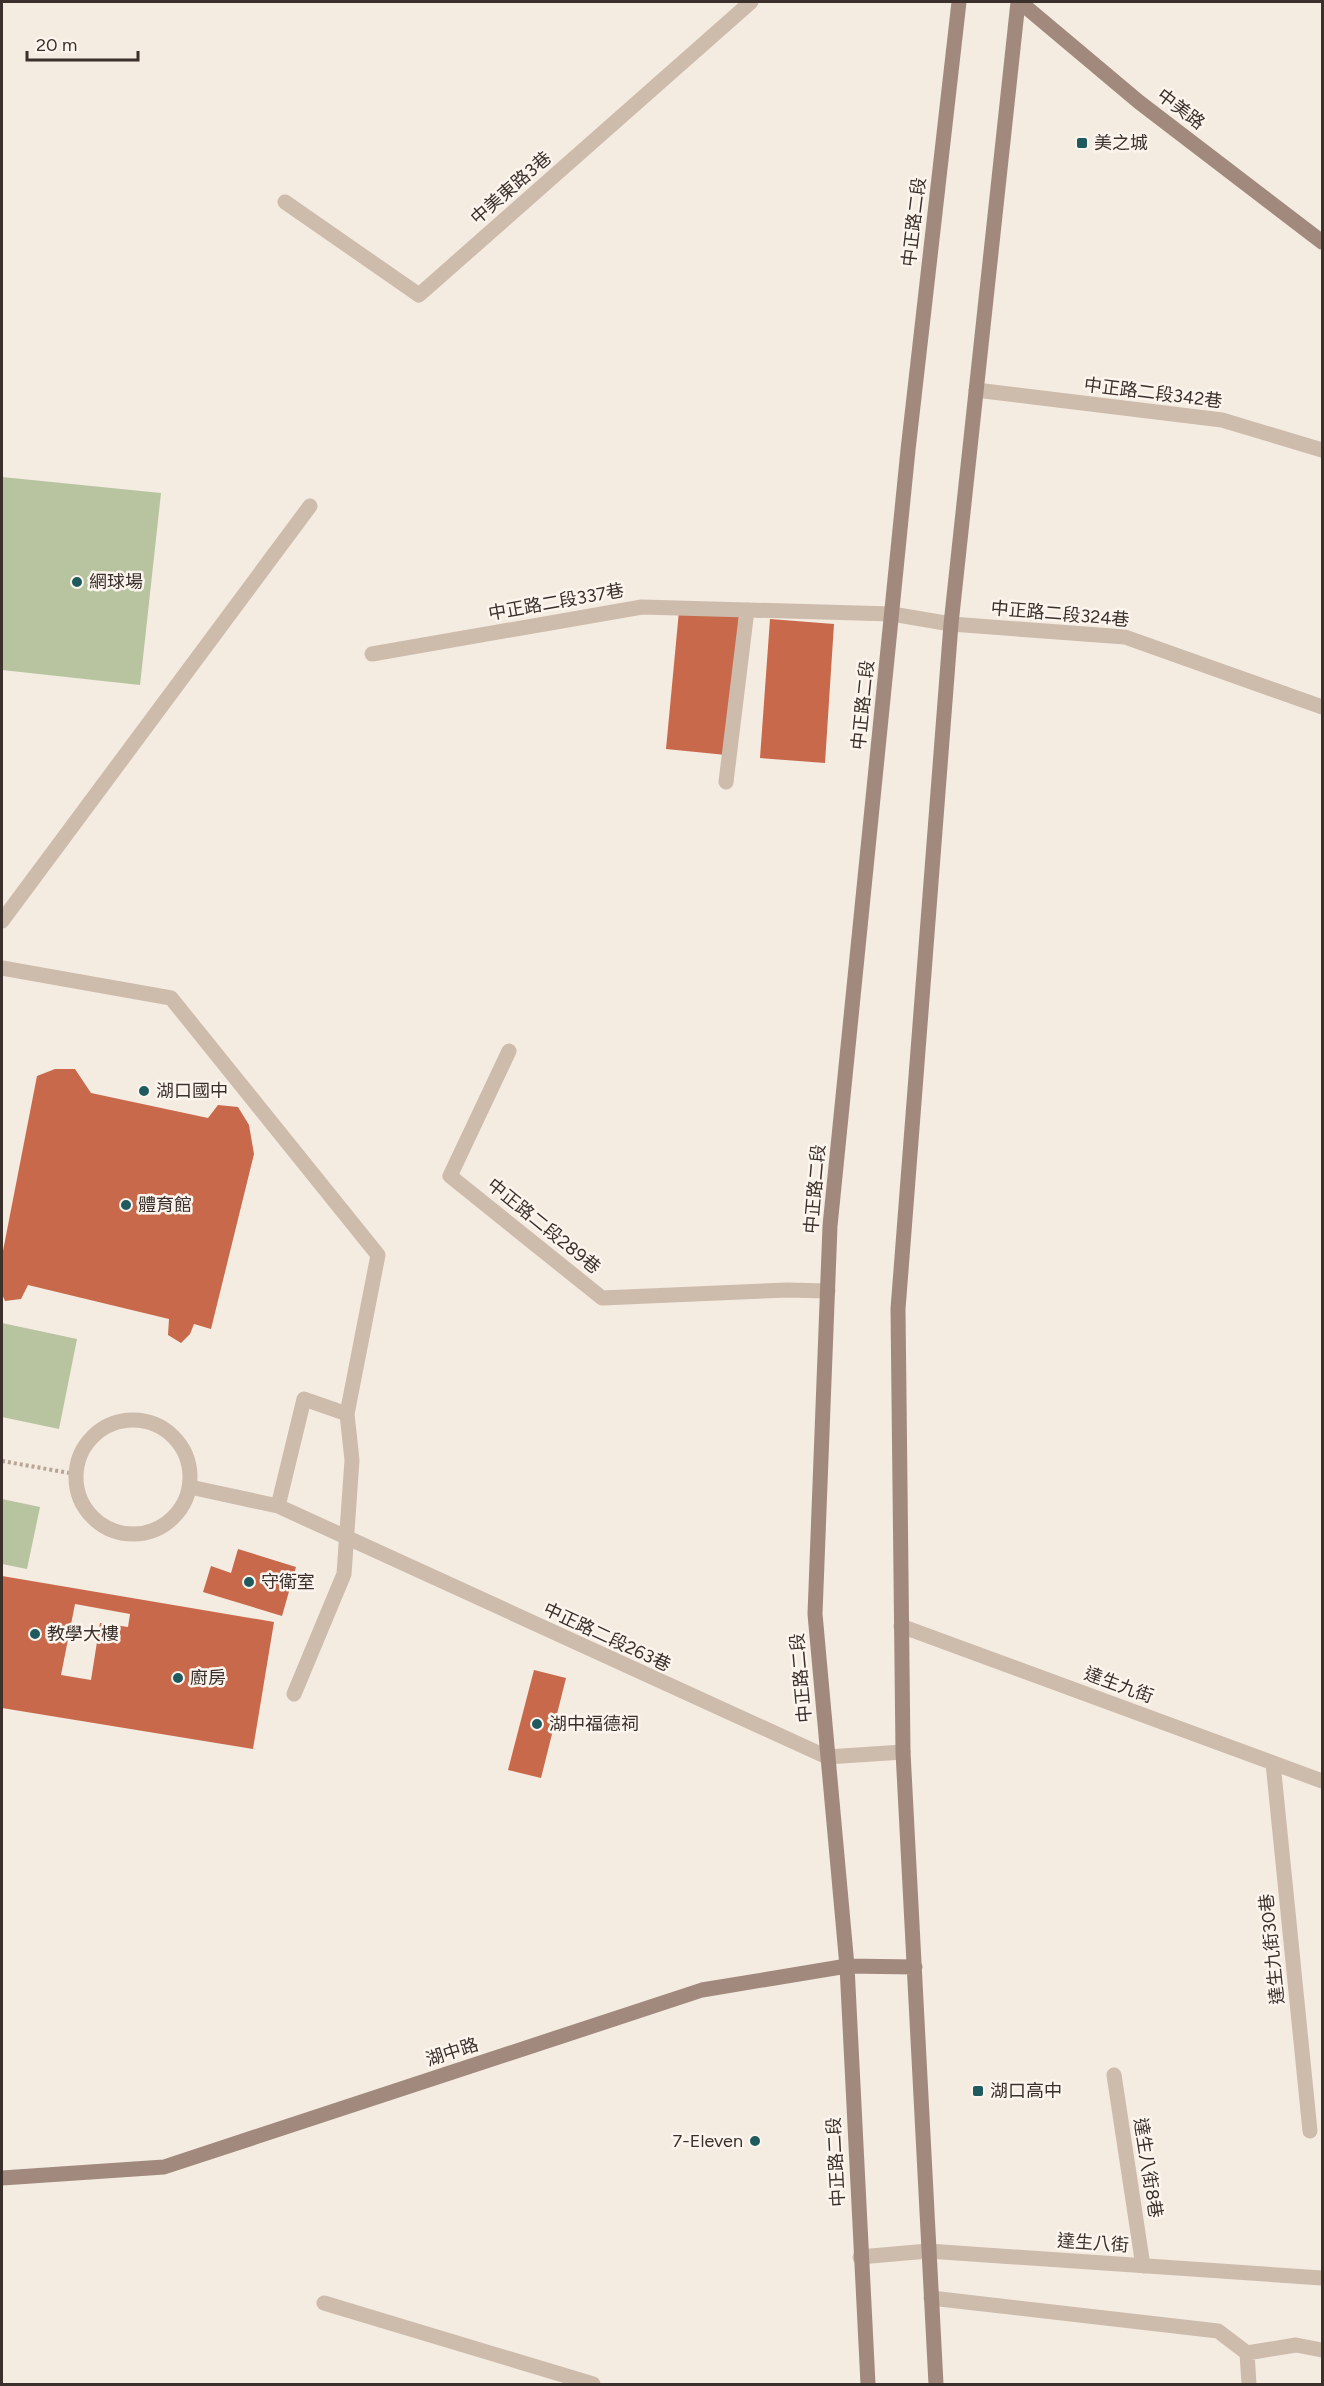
<svg xmlns="http://www.w3.org/2000/svg" width="1324" height="2386" viewBox="0 0 1324 2386" font-family="Figtree,'Noto Sans TC',sans-serif">
<rect width="100%" height="100%" fill="#f4ebe1"/>
<!-- green -->
<path fill="#b8c4a0" d="M2 477 161 493 140 685 2 670Z
M2 1323 77 1339 59 1429 2 1417Z
M2 1499 40 1507 27 1569 2 1564Z"/>
<!-- building -->
<path fill="#c8694b" fill-rule="evenodd" d="M679 611 739 617 726 755 666 749Z
M770 619 834 624 825 763 760 758Z
M55 1069H75L91 1093 208 1118 218 1105 238 1107 249 1125 254 1154 211 1329 194 1324 190 1334 181 1343 168 1335 169 1319 28 1285 21 1299 5 1301 2 1294V1256L37 1076Z
M238 1549 296 1567 282 1616 203 1592 211 1566 231 1573Z
M2 1576 274 1622 253 1749 2 1708ZM75 1604 130 1614 128 1627 100 1623 91 1680 61 1675Z
M534 1670 566 1678 541 1778 508 1770Z"/>
<g fill="none" stroke-linecap="round" stroke-linejoin="round">
<!-- path -->
<path stroke="#b9a596" stroke-width="4" stroke-dasharray="3 3" stroke-linecap="butt" d="M2 1461 75 1474"/>
<!-- lane -->
<path stroke="#cdbbac" stroke-width="15" d="M285 202 419 295 751 2
M976 390 1222 420 1322 450
M372 654 642 607 892 614 951 624 1125 637 1322 707
M726 782 747 610
M2 921 310 506
M2 968 171 998 378 1255 347 1414 304 1399 278 1506
M509 1051 450 1176 602 1298 787 1290 828 1291
M76 1477a57 57 0 1 1 114 0a57 57 0 1 1-114 0Z
M190 1487 278 1506 827 1757 903 1752
M294 1694 344 1574 352 1460 347 1414
M931 2298 1218 2331 1247 2353 1249 2384
M324 2303 593 2384
M1247 2353 1296 2345 1322 2350"/>
<!-- street -->
<path stroke="#cdbbac" stroke-width="15" d="M901 1626 1322 1781
M1273 1763 1310 2131
M1114 2075 1143 2266
M860 2257 928 2251 1322 2278"/>
<!-- secondary -->
<path stroke="#a18a7d" stroke-width="15" d="M1020 2 1139 102 1322 242
M2 2178 164 2167 702 1990 847 1966 915 1967
M868 2384 847 1966 815 1614 830 1226 908 450 959 2
M936 2384 903 1752 898 1309 951 624 1018 2"/>
</g>
<!-- markers -->
<g fill="#1f5a5e" stroke="#fbf5ee" stroke-width="2">
<rect x="1076" y="137" width="12" height="12" rx="3"/>
<circle cx="77" cy="582" r="6"/>
<circle cx="144" cy="1091" r="6"/>
<circle cx="126" cy="1205" r="6"/>
<circle cx="249" cy="1582" r="6"/>
<circle cx="35" cy="1634" r="6"/>
<circle cx="178" cy="1678" r="6"/>
<circle cx="537" cy="1724" r="6"/>
<rect x="972" y="2085" width="12" height="12" rx="3"/>
<circle cx="755" cy="2141" r="6"/>
</g>
<g text-anchor="middle" stroke-width="5" stroke-linejoin="round" paint-order="stroke">
<!-- street labels -->
<g font-size="18" fill="#3b302b" stroke="#fbf5ee">
<text transform="translate(1181 109) rotate(37)" y="6">中美路</text>
<text transform="translate(511 188) rotate(-41)" y="6">中美東路3巷</text>
<text transform="translate(914 222) rotate(-83)" y="6">中正路二段</text>
<text transform="translate(1153 393) rotate(7)" y="6">中正路二段342巷</text>
<text transform="translate(556 602) rotate(-10)" y="6">中正路二段337巷</text>
<text transform="translate(1060 614) rotate(5)" y="6">中正路二段324巷</text>
<text transform="translate(863 705) rotate(-84)" y="6">中正路二段</text>
<text transform="translate(815 1189) rotate(-85)" y="6">中正路二段</text>
<text transform="translate(544 1226) rotate(39)" y="6">中正路二段289巷</text>
<text transform="translate(607 1637) rotate(25)" y="6">中正路二段263巷</text>
<text transform="translate(801 1678) rotate(-95)" y="6">中正路二段</text>
<text transform="translate(1119 1685) rotate(20)" y="6">達生九街</text>
<text transform="translate(1272 1949) rotate(-96)" y="6">達生九街30巷</text>
<text transform="translate(452 2052) rotate(-18)" y="6">湖中路</text>
<text transform="translate(836 2162) rotate(-93)" y="6">中正路二段</text>
<text transform="translate(1148 2168) rotate(81)" y="6">達生八街8巷</text>
<text transform="translate(1093 2243) rotate(4)" y="6">達生八街</text>
</g>
<!-- poi labels -->
<g font-size="18" fill="#3b302b" stroke="#fbf5ee" text-anchor="start">
<text x="1094" y="149">美之城</text>
<text x="89" y="588">網球場</text>
<text x="156" y="1097">湖口國中</text>
<text x="138" y="1211">體育館</text>
<text x="261" y="1588">守衛室</text>
<text x="47" y="1640">教學大樓</text>
<text x="190" y="1684">廚房</text>
<text x="549" y="1730">湖中福德祠</text>
<text x="990" y="2097">湖口高中</text>
<text x="743" y="2147" text-anchor="end">7-Eleven</text>
</g>
</g>
<!-- border -->
<rect width="1324" height="2386" fill="none" stroke="#3b302b" stroke-width="6"/>
<!-- scale -->
<path d="M27 51v9h111v-9" fill="none" stroke="#3b302b" stroke-width="3"/>
<text x="36" y="51" font-size="18" fill="#3b302b" stroke="#fbf5ee" stroke-width="4.5" paint-order="stroke">20 m</text>
</svg>
